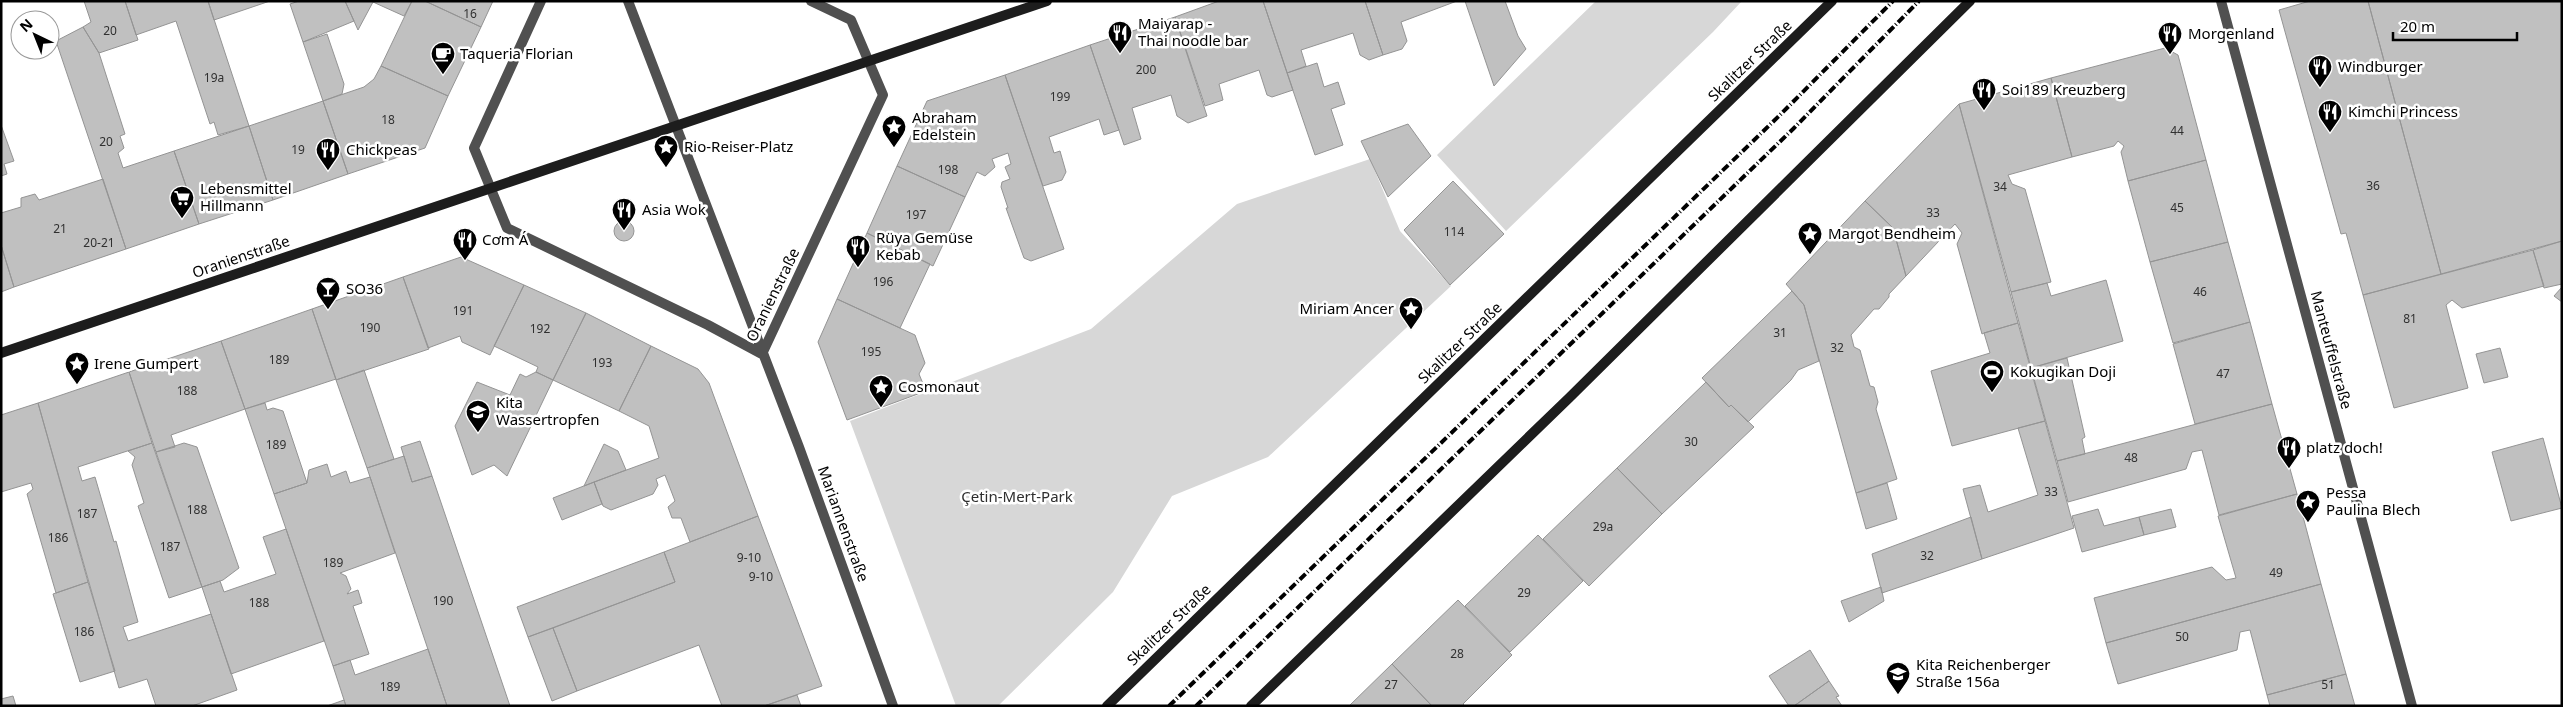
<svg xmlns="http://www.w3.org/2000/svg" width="2563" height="707" viewBox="0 0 2563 707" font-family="'Noto Sans',sans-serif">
<rect width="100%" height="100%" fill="#fff"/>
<!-- green -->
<path fill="#d7d7d7" d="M1596 1H1742L1713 32 1506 231 1437 155Z
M1370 159 1400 231 1451 286 1268 457 1172 496 1113 592 998 706H956L850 421 1091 329 1237 204Z"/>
<!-- building -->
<path fill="#c0c0c0" stroke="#949494" d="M84 1H125L138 40 99 53 83 27 91 22Z
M125 1H208L249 126 218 135 214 122 210 124 176 21 136 35Z
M208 1H270L214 20Z
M299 1H345L354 21 303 42 290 4Z
M345 1H412L404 16 373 2 358 30Z
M412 1H425L481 27 448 96 381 66Z
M425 1H493L481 27Z
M1219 1H1263L1293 90 1272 97 1267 95 1259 70 1219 84 1223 100 1205 106 1175 17Z
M1263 1H1365L1383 55 1369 60 1360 55 1353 33 1301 50 1306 66 1287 73Z
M1365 1H1457L1401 22 1407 41 1402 49 1383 55Z
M1465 1H1505L1518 36 1526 49 1494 86Z
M2310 1H2368L2441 274 2363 295 2346 233 2341 234 2279 10Z
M2368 1H2562V241L2441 274Z
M1175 17 1207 116 1188 123 1177 116 1171 95 1132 108 1141 139 1124 145 1090 45Z
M83 27 99 53 125 134 120 136 124 148 118 153 123 168 174 151 199 224 126 249 56 41Z
M327 34 344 84 342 94 323 101 303 42Z
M1090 45 1119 130 1104 135 1099 119 1049 137 1054 153 1060 151 1066 172 1062 180 1043 186 1005 75Z
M2165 48 2178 55 2206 160 2128 181 2121 152 2124 146 2118 141 2114 146 2072 157 2051 78Z
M1317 63 1324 87 1338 82 1345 104 1331 109 1343 145 1315 155 1287 73Z
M381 66 448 96 425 148 348 174 323 101 364 87 374 79Z
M1005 75 1064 249 1031 261 1024 258 1006 208H1008L1001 187 1002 182 1010 179 1005 167 1011 164 1008 153 992 159 995 167 985 176 977 172 965 197 897 166 927 101Z
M2051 78 2072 157 2008 175 2012 184 2025 189 2051 282 2011 292 1959 104Z
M323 101 348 174 273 200 249 126Z
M1959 104 2018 323 1984 333 1982 334 1957 244 1962 233 1955 224 1906 276 1893 228 1865 201Z
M1408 124 1431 156 1388 197 1361 141Z
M1 125 14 161 4 164 7 174 1 176Z
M249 126 273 200 199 224 174 151Z
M2206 160 2228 242 2150 262 2128 181Z
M897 166 965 197 933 266 867 233Z
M103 179 126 249 14 287 1 245V213L21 207V198L35 194 39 200Z
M1453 181 1504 234 1450 285 1404 230Z
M1865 201 1893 228 1906 276 1889 294V297L1879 309H1874L1851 335 1854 347 1860 350 1870 386 1874 387 1878 402 1876 409 1897 479 1856 493 1804 305 1786 284Z
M614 231a10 10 0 1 1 20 0a10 10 0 1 1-20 0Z
M867 233 930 264 900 328 837 299Z
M2562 241V284L2544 288 2533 250Z
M2228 242 2250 322 2173 343 2150 262Z
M1 245 14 287 1 292Z
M2533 250 2544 286 2462 308 2452 300 2446 305 2468 388 2394 408 2363 295Z
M461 257 524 285 490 355 462 342 460 336 428 348 403 277Z
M403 277 429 349 336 380 312 309Z
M2106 280 2123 341 2031 368 2011 292 2047 283 2051 296Z
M524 285 586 313 553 380 536 372 538 367 494 346Z
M2562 287V302L2554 296Z
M1792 291 1804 305 1819 361 1798 370 1791 380 1748 422 1731 405 1729 407 1702 378Z
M837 299 915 335 925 363 919 374 926 391 847 420 818 342Z
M312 309 336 379 245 409 221 341Z
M586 313 651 346 619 411 553 380Z
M2250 322 2272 404 2195 424 2173 344Z
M2018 323 2045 421 1952 446 1931 371 1990 353 1984 333Z
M221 341 245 409 171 435 175 447 156 452 129 372Z
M651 346 698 369 709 383 758 516 690 542 681 518H672L668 507 675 501 665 475 656 479 658 485 653 494 611 510 603 506 594 482 659 458 649 426 619 411Z
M2500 348 2508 377 2484 383 2476 354Z
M2067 358 2085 437 2082 439 2085 454 2057 461 2031 368Z
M364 370 394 459 367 468 336 380Z
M129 372 152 443 78 467 82 481 95 477 114 542 116 541 138 622 123 627 128 641 211 614 237 690 192 706H156L147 679 119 688 38 403Z
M536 372 553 380 507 476 494 465 472 475 455 426 477 382 510 395 520 374 526 377Z
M1706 382 1729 407 1731 405 1754 427 1662 514 1617 468Z
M38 403 88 582 56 593 27 494 33 489 31 483 1 492V415Z
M265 403 267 410 273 408 283 411 307 483 274 494 245 409Z
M2272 404 2297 494 2219 515 2202 450 2192 452 2186 469 2068 502 2057 461Z
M2045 421 2074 528 1982 559 1963 489 1980 485 1988 512 2038 495 2018 428Z
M2543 438 2562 508 2511 521 2492 452Z
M420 441 432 476 412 482 401 447Z
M152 443 202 587 169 598 138 506 144 503 132 465 135 457 128 451Z
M184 443 197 447 239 568 223 580 202 587 156 452Z
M604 444 618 451 626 470 584 486Z
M404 456 412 482 432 476 510 706H447L367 468Z
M327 464 331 477 346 471 350 483 370 477 395 553 340 573 346 576 351 589 347 594 358 590 362 603 353 606 369 654 333 666 274 494 307 483 309 470Z
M1617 468 1662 514 1589 586 1543 539Z
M594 482 602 504 562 520 553 498Z
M1887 483 1897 519 1866 529 1856 493Z
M2297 494 2321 584 2106 643 2094 598 2212 567 2226 580 2236 578 2218 516Z
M2098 509 2104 526 2139 517 2144 535 2082 552 2072 516Z
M2171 509 2176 527 2144 535 2139 517Z
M758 516 822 686 764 706H722L699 645 577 691 553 628 675 582 664 552Z
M1971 517 1982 559 1882 593 1872 554Z
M286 529 324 641 231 674 202 587 220 581 224 592 276 574 263 537Z
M1538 535 1583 581 1510 652 1465 606Z
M664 552 675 582 528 637 517 607Z
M88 582 115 671 80 682 53 594Z
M2321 584 2346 674 2267 695 2250 630 2240 632 2237 650 2118 684 2106 643Z
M1881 587 1884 601 1849 622 1841 601Z
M1458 600 1512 655 1463 704 1465 706H1432L1392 664Z
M553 628 577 691 552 701 528 637Z
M428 649 447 706H346L333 666 350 660 355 675Z
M1810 650 1829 681 1794 706H1789L1769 676Z
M1392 664 1432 706H1349Z
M2346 674 2355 706H2270L2267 695Z
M1829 681 1839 696 1836 697 1842 706H1794Z
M797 695 801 706H764Z
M13 696 16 706H1V699Z
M344 700 346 706H327Z"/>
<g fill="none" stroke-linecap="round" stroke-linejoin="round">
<!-- street -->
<path stroke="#505050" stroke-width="10" d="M541 1 474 148 507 228 708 325 762 354
M628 1 799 447 893 706
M2221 1 2412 706
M762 354 883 95 851 20 811 1"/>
<!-- secondary -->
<path stroke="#1d1d1d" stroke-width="10" d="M1 353 1047 1
M1107 706 1832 1
M1251 706 1569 398 1970 1"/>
<!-- rail -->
<path stroke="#000" stroke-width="4" stroke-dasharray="8 2.5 1 2.5" stroke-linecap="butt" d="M1169 706 1780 115 1893 1
M1196 706 1793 129 1919 1"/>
</g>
<!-- icons -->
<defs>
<symbol id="restaurant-pin" viewBox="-11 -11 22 30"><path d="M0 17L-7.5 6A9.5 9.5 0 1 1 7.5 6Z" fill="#000" stroke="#fff"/><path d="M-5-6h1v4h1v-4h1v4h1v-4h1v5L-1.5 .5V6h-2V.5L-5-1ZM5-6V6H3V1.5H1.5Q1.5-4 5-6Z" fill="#fff"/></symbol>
<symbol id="cafe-pin" viewBox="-11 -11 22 30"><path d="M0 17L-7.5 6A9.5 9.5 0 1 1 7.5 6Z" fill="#000" stroke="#fff"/><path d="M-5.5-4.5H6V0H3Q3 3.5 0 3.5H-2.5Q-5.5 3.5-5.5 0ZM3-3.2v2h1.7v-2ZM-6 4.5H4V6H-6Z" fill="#fff"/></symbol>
<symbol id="sight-pin" viewBox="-11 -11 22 30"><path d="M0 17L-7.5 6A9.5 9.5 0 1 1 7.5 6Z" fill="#000" stroke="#fff"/><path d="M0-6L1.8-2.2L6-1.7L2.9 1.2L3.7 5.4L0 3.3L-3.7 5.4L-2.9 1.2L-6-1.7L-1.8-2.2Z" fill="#fff"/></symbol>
<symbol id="supermarket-pin" viewBox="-11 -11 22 30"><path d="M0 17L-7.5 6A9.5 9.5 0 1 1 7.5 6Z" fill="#000" stroke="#fff"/><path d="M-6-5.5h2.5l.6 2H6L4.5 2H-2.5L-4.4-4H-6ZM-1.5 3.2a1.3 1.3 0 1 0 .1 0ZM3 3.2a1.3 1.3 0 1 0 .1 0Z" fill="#fff"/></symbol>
<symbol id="bar-pin" viewBox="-11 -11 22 30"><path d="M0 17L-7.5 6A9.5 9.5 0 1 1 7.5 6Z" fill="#000" stroke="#fff"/><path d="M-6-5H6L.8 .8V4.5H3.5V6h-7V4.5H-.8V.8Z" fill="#fff"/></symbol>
<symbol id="stadium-pin" viewBox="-11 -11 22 30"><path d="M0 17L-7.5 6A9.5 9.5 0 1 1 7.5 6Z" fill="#000" stroke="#fff"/><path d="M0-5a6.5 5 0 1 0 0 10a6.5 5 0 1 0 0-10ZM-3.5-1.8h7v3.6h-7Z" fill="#fff"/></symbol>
<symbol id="school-pin" viewBox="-11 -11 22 30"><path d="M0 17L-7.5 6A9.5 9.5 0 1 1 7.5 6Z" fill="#000" stroke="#fff"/><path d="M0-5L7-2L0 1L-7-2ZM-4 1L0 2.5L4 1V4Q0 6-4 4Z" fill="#fff"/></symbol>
</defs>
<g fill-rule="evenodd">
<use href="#restaurant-pin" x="1106" y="19" width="28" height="38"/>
<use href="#restaurant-pin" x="2156" y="20" width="28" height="38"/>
<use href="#cafe-pin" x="429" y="40" width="28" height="38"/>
<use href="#restaurant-pin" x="2306" y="53" width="28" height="38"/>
<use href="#restaurant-pin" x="1970" y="76" width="28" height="38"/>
<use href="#restaurant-pin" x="2316" y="98" width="28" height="38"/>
<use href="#sight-pin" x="880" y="113" width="28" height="38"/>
<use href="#sight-pin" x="652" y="133" width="28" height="38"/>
<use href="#restaurant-pin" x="314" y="136" width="28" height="38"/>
<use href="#supermarket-pin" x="168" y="184" width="28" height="38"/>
<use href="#restaurant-pin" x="610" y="196" width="28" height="38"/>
<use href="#sight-pin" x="1796" y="220" width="28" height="38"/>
<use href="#restaurant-pin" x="451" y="226" width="28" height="38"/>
<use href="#restaurant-pin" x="844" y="233" width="28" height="38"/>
<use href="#bar-pin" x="314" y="275" width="28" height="38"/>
<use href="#sight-pin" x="1397" y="295" width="28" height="38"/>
<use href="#sight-pin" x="63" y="350" width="28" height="38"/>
<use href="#stadium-pin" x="1978" y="358" width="28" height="38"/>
<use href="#sight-pin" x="867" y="373" width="28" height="38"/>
<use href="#school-pin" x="464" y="398" width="28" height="38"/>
<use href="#restaurant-pin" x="2275" y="434" width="28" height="38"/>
<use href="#sight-pin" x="2294" y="488" width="28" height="38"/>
<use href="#school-pin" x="1884" y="660" width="28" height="38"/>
</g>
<g text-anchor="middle" stroke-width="5" stroke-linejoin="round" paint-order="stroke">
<!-- number labels -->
<g font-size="12" fill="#303030">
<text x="470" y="18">16</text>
<text x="110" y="35">20</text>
<text x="1146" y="74">200</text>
<text x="214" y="82">19a</text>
<text x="1060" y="101">199</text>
<text x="388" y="124">18</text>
<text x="2177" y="135">44</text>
<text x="106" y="146">20</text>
<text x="298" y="154">19</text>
<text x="948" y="174">198</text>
<text x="2373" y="190">36</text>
<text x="2000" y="191">34</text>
<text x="2177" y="212">45</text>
<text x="1933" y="217">33</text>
<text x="916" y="219">197</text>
<text x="60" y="233">21</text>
<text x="1454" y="236">114</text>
<text x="99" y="247">20-21</text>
<text x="883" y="286">196</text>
<text x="2200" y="296">46</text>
<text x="463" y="315">191</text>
<text x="2410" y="323">81</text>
<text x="370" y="332">190</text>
<text x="540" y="333">192</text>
<text x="1780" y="337">31</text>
<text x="1837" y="352">32</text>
<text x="871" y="356">195</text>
<text x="279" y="364">189</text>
<text x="602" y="367">193</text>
<text x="2223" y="378">47</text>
<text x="187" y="395">188</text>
<text x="1691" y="446">30</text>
<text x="276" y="449">189</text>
<text x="2131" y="462">48</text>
<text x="2051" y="496">33</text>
<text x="197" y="514">188</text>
<text x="87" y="518">187</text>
<text x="1603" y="531">29a</text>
<text x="58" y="542">186</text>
<text x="170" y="551">187</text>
<text x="1927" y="560">32</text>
<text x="749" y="562">9-10</text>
<text x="333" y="567">189</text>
<text x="2276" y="577">49</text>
<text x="761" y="581">9-10</text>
<text x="1524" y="597">29</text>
<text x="443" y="605">190</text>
<text x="259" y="607">188</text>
<text x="84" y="636">186</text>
<text x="2182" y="641">50</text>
<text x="1457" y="658">28</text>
<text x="1391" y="689">27</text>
<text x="2328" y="689">51</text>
<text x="390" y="691">189</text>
</g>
<!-- poi labels -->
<g font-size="15" fill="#000" stroke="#fff" text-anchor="start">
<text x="1138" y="29">Maiyarap -<tspan x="1138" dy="17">Thai noodle bar</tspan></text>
<text x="2188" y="39">Morgenland</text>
<text x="460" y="59">Taqueria Florian</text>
<text x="2338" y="72">Windburger</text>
<text x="2002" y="95">Soi189 Kreuzberg</text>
<text x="2348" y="117">Kimchi Princess</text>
<text x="912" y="123">Abraham<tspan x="912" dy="17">Edelstein</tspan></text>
<text x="684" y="152">Rio-Reiser-Platz</text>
<text x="346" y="155">Chickpeas</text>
<text x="200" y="194">Lebensmittel<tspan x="200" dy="17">Hillmann</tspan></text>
<text x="642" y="215">Asia Wok</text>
<text x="1828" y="239">Margot Bendheim</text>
<text x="876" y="243">Rüya Gemüse<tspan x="876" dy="17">Kebab</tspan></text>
<text x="482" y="245">Cơm Á</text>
<text x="346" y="294">SO36</text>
<text x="1394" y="314" text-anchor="end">Miriam Ancer</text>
<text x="94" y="369">Irene Gumpert</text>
<text x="2010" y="377">Kokugikan Doji</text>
<text x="898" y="392">Cosmonaut</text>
<text x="496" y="408">Kita<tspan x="496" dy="17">Wassertropfen</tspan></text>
<text x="2306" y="453">platz doch!</text>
<text x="2326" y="498">Pessa<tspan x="2326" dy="17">Paulina Blech</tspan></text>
<text x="1916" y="670">Kita Reichenberger<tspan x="1916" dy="17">Straße 156a</tspan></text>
</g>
<!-- street labels -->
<g font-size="15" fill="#000" stroke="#fff">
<text transform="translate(1750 61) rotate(-44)" y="5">Skalitzer Straße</text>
<text transform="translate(241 257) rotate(-19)" y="5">Oranienstraße</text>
<text transform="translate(773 295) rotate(-64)" y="5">Oranienstraße</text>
<text transform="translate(1460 343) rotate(-44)" y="5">Skalitzer Straße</text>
<text transform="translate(2331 350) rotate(75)" y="5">Manteuffelstraße</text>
<text transform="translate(843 524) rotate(70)" y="5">Mariannenstraße</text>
<text transform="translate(1169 625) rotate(-44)" y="5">Skalitzer Straße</text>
</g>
<!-- park labels -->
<g font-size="15" fill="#2e2e2e" stroke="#fff">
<text x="1017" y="502">Çetin-Mert-Park</text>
</g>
</g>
<!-- border -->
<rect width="2563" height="707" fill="none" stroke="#000000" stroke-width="5"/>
<!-- north arrow -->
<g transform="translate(35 35) rotate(317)"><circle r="24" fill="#ffffff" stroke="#999999"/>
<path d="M0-4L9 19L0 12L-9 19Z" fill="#000000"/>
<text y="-8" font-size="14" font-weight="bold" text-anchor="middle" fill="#000000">N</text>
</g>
<!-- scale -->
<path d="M2393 32v8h124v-8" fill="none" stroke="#000000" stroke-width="2.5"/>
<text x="2400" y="32" font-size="15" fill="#000000" stroke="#ffffff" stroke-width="4" paint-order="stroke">20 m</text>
</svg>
